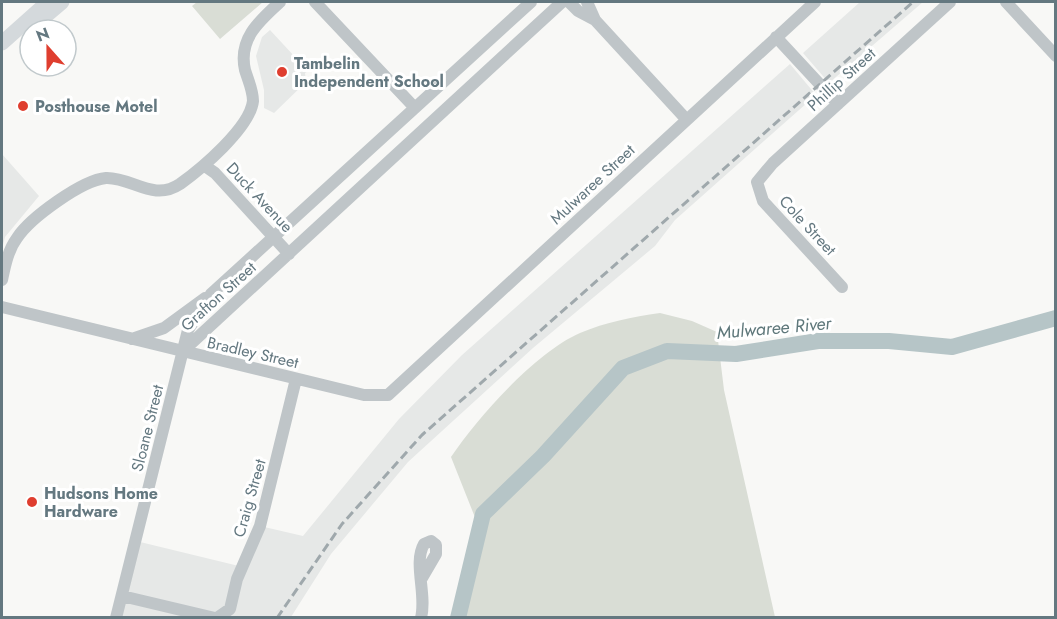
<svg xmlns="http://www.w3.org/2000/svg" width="1057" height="619" viewBox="0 0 1057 619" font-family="Jost,sans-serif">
<rect width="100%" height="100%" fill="#f8f8f6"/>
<!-- built -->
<path fill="#e6e8e7" d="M860 2H923L829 83 803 53Z
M270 30 308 71 305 73 306 82 274 113 264 108V90L256 56 262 37Z
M790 64 816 95 675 220 655 246 533 348 408 462 331 554 291 617 116 618 136 541 243 567 260 526 303 536 399 419 462 355Z
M2 154 39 196 5 237 2 249Z"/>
<!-- green -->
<path fill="#d9ddd5" d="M197 2H263L220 39 192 6Z
M660 313 692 321 717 332 724 390 775 617H465L482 535 451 457C478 417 536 352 580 333 606 322 632 317 660 313Z"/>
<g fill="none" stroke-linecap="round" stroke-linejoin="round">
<!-- river -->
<path stroke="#b6c5c7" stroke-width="16" d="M458 618 483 514 543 456 623 368 667 351 736 354 818 341H889L952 347 1056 318"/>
<!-- minor -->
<path stroke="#bfc5c8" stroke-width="12" d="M315 2 415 108
M569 2 578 11 595 20 686 119
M587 2 595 20
M1006 2 1056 56
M776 37 838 104
M205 166 215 173 289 254
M2 280C5 266 8 250 17 238 30 218 82 180 106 178 132 177 153 202 180 184 201 169 250 128 253 101 253 90 248 80 245 70 238 39 259 21 280 2
M842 287 763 201 757 182 773 163 950 2
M2 307 364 395H388L815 2
M132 339 164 328 205 298
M184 350 562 2
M122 596 215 618
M116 618 188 330 211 294 531 2
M217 618 230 609 237 579 260 526 296 379
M421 618C427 594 413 563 424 544L431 541 436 545V554L422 578"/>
<!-- major -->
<path stroke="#d4d9dc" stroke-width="15" d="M42 19 62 2
M2 43 48 2"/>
<!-- rail -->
<path stroke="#9fa8ac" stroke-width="3" stroke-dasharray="9 4.5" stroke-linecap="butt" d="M277 618 342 524 422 435 913 2"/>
</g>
<!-- markers -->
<g fill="#df3e2f" stroke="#fff" stroke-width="2">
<circle cx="282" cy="72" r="6"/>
<circle cx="23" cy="106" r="6"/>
<circle cx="32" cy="502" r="6"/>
</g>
<g text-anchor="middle" stroke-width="6" stroke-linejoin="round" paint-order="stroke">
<!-- poi labels -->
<g font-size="16" font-weight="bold" fill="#647880" stroke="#fff" text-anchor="start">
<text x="294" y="69">Tambelin<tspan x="294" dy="18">Independent School</tspan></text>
<text x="35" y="112">Posthouse Motel</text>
<text x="44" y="499">Hudsons Home<tspan x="44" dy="18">Hardware</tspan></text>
</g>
<!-- street labels -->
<g font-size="16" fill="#647880" stroke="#fff">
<text transform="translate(841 79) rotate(-42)" y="6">Phillip Street</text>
<text transform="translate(592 184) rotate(-43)" y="6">Mulwaree Street</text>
<text transform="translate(260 197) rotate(47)" y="6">Duck Avenue</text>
<text transform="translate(808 225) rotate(47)" y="6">Cole Street</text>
<text transform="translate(218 296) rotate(-42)" y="6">Grafton Street</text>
<text transform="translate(253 352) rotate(13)" y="6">Bradley Street</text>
<text transform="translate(147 428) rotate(-76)" y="6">Sloane Street</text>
<text transform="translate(249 498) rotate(-74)" y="6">Craig Street</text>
</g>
<!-- water labels -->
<g font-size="18" font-style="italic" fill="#5e777a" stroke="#fff">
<text transform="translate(774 328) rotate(-5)" y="6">Mulwaree River</text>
</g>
</g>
<!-- border -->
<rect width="1057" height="619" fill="none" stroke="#647880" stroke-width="6"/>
<!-- north arrow -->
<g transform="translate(48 48) rotate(339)"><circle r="28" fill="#ffffff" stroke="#c1c9cc" stroke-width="1.5"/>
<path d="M0-4.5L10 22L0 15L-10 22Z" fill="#df3e2f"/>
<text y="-9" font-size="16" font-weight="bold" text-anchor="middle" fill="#647880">N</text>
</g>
</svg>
